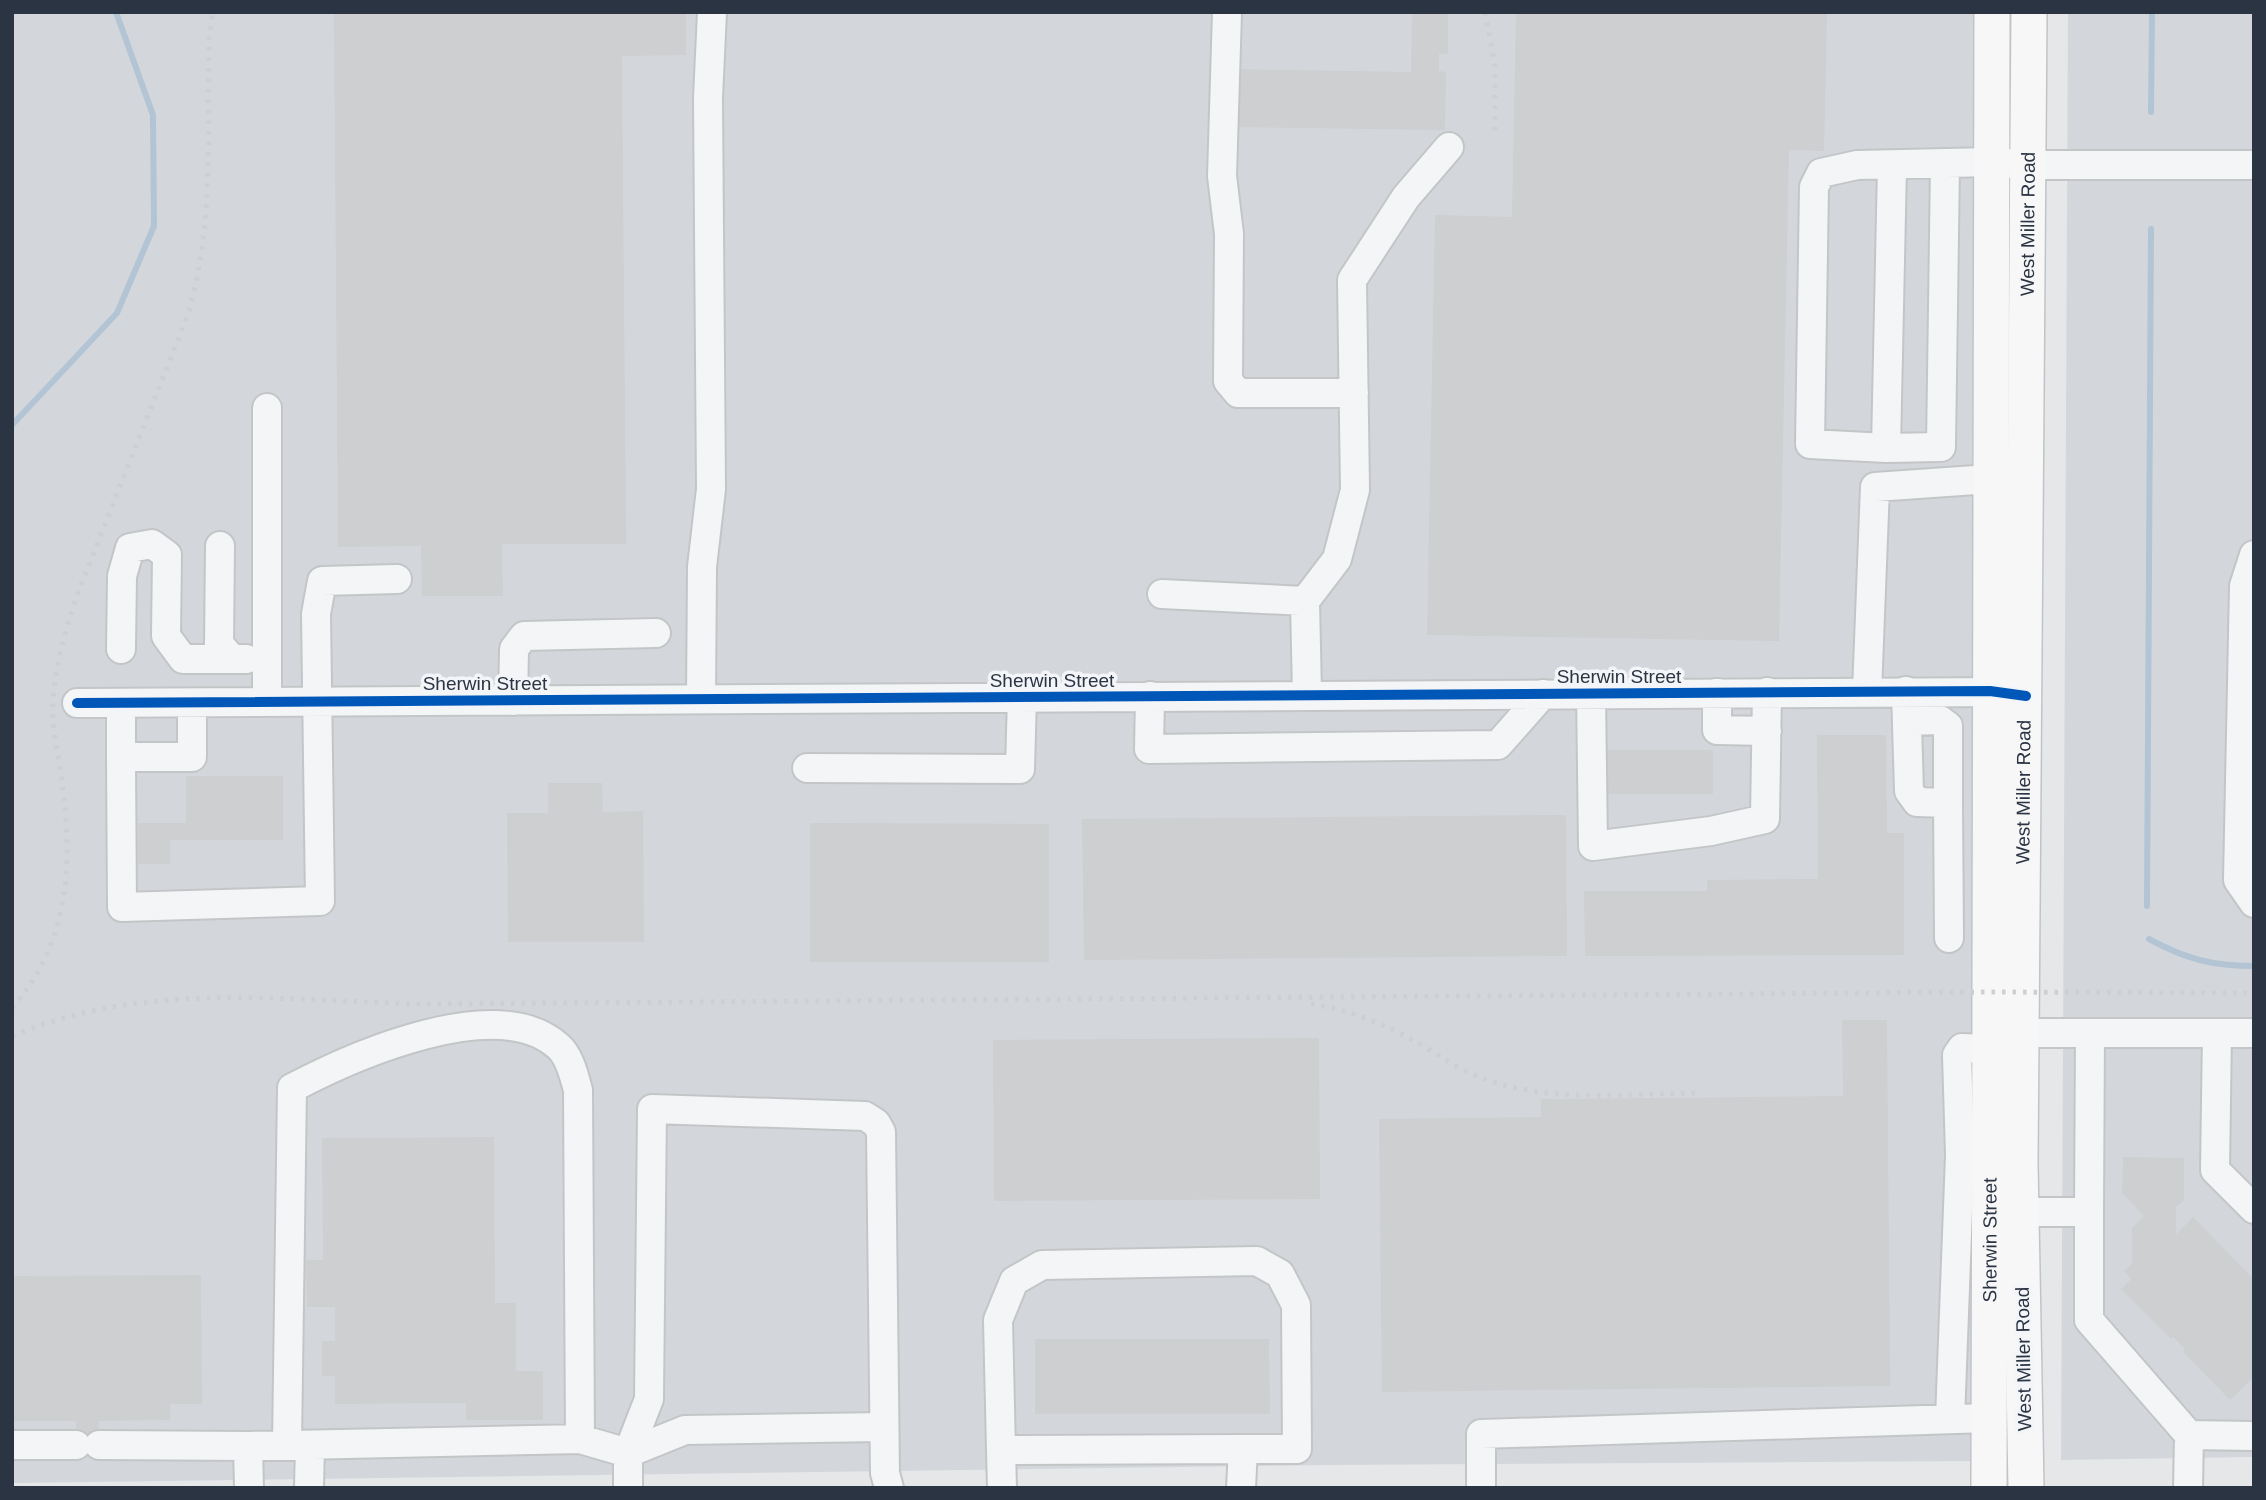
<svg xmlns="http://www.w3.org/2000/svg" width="2266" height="1500" viewBox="0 0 2266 1500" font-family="Arial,sans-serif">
<rect width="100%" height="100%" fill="#e5e7e9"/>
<!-- built -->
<path fill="#d3d7dc" d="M12 12H1982L1978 1461 1331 1465 12 1483Z
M2068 12H2254V1457L2061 1460Z"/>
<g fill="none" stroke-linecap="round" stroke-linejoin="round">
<!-- stream -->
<path stroke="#b3c4d4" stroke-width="6" d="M2151 112 2152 12
M12 425 117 313 154 226 153 115 116 12
M2147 906 2151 229
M2149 939C2186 959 2212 966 2254 966"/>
</g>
<!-- building -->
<path fill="#cdcfd1" d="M334 12H686V55L622 56 626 544H502L503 596H422L421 546 338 547Z
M1412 12H1448V54H1439V71L1446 72 1445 130 1230 127 1231 69 1411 72Z
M1516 12H1827L1824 151 1789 150 1779 641 1427 635 1435 215 1512 217Z
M1817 735H1886L1887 833H1904V955L1585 956 1584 891H1707V880L1818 879Z
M1605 750H1713V794H1605Z
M186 776H283V840H170V864H138V823H186Z
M548 783H602L603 812 643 811 644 942H508L507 813H548Z
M1566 815 1567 956 1084 960 1082 819Z
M810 823 1049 824V962H810Z
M1842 1020H1887L1890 1386 1382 1392 1379 1119 1541 1117V1099L1843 1096Z
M1319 1038 1320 1199 994 1201 993 1040Z
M494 1137 495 1303H516V1371H543V1420H466V1403L335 1404V1376H322V1341H335V1307H307L306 1260H323L322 1138Z
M2123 1157 2184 1158V1200L2176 1207V1234L2193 1217 2254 1279V1377L2230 1400 2183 1352 2185 1349 2173 1337 2171 1339 2121 1289 2131 1279 2124 1271 2132 1264V1228L2144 1216 2122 1193Z
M201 1275 202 1404H170V1420L99 1421V1449L76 1450V1421H12V1276Z
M1035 1339H1269L1270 1414H1035Z"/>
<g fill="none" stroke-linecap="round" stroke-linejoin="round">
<defs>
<path id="minor" d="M1227 12 1222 176 1229 234 1228 381 1238 393H1354
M1892 166 1886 448 1941 447 1945 165
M267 408V702
M1886 448 1810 444 1814 187 1821 173 1857 165 1991 162 2028 165H2254
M220 546 219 644 232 659H246
M2254 555 2244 586 2238 880 2254 903
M1162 594 1305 601
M121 649 122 576 130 548 152 544 167 555 166 636 183 659H232
M1906 691 1909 791 1917 802 1948 803 1949 938
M1867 692 1875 487 1990 479
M1591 693 1593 846 1711 831 1765 819 1767 692
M1717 693V730L1767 731
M1307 695 1305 601 1337 559 1355 490 1352 280 1406 197 1449 147
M1150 696 1149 749 1498 745 1543 694
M701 699 702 567 711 489 708 98 712 12
M513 701 514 649 524 636 656 633
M77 703 2010 692
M121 703V757H192V703
M1907 721 1940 720 1948 726V803
M121 757 122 907 320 901 316 614 322 581 397 579
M807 768 1020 769 1022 697
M2000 1033H2254
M2217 1033 2215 1170 2254 1209
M2002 1212H2089V1320L2189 1435
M2089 1212 2090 1033
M1950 1419 1960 1155 1957 1055 1962 1048 2010 1050
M12 1445H76
M99 1445 248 1446 249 1488
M287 1445 292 1088C353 1056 498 991 559 1047 570 1057 574 1076 578 1090L580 1439
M248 1446 580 1439 628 1453 685 1430 884 1427
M1001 1450 998 1320 1014 1281 1042 1265 1257 1261 1280 1274 1296 1305 1297 1449H1243
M309 1488 310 1445
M628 1488V1453L649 1399 652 1109 865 1116 876 1123 881 1132 885 1473 889 1488
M1002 1488 1001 1450 1243 1449 1241 1488
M1481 1488V1434L1988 1418
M2188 1488 2189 1435 2254 1436"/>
<g id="major">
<path id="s1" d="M1989 1488 1992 12"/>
<path id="s2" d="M2026 1488 2020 1163 2029 12"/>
</g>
</defs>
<!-- minor casing -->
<use href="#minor" stroke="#c3c5c7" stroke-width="32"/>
<!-- major casing -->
<use href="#major" stroke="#c1c4c7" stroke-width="38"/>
<!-- minor -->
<use href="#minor" stroke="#f4f5f6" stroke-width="28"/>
<!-- major -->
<use href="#major" stroke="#f7f7f8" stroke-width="35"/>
<!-- rail -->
<path stroke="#cdcfd1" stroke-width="5" stroke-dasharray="3.5 7" stroke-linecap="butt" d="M1485 12 1495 66V130
M1311 1004C1355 1011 1392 1027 1430 1050 1444 1058 1457 1068 1472 1074 1541 1104 1621 1094 1695 1093
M12 1008C70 941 73 865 62 782 59 756 51 727 53 702 55 666 65 632 76 598L188 314C215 222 207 130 209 35L213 12
M12 1036C146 980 284 1001 424 1004L1991 992 2254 993"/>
<defs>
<path id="cycleway" d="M77 703 1990 691 2026 696"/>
</defs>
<!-- cycleway casing -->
<use href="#cycleway" stroke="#f3f5f8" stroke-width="15"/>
<!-- cycleway -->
<use href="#cycleway" stroke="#0057b8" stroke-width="10"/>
</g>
<g text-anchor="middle" stroke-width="7" stroke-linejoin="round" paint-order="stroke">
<!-- street labels -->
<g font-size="19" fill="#2b3443" stroke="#f3f5f8">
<text dy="7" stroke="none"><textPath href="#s2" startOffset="1264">West Miller Road</textPath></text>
<text x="1619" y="683">Sherwin Street</text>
<text x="1052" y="687">Sherwin Street</text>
<text x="485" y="690">Sherwin Street</text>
<text dy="7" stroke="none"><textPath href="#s2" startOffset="696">West Miller Road</textPath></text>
<text dy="7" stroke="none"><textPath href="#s1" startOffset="248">Sherwin Street</textPath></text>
<text transform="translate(2023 1359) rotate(-91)" y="7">West Miller Road</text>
</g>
</g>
<!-- border -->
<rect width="2266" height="1500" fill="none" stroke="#2b3443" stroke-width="28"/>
</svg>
